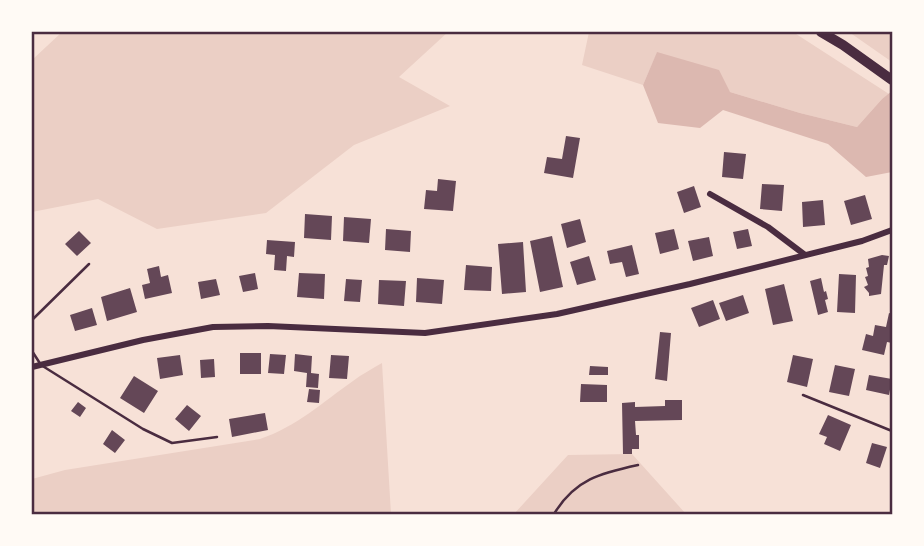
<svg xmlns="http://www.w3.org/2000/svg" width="924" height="546" viewBox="0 0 924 546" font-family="Montserrat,sans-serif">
<rect width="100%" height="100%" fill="#f7e1d7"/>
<!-- green -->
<path fill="#ebcfc5" d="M62 32H448L399 77 450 106 354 145 266 213 157 229 98 199 32 212V60Z
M589 32H793L889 94 882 99 857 127 800 113 730 92 657 53 643 85 582 65Z
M849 32H892V62Z
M382 363 391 514H32V479L65 470 260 439C296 427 323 402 353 381 362 374 372 369 382 363Z
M632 454 686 514H514L568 455Z"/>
<!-- water -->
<path fill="#dcb8b0" d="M657 52 719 70 730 92 800 113 857 127 882 99 892 91V172L866 177 828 144 723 110 700 128 658 123 643 85Z"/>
<!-- building -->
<path fill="#644757" d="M566 136 580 138 573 178 544 173 547 157 562 159Z
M724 152 746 154 743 179 722 177Z
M438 179 456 181 453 211 424 209 426 190 437 191Z
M762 184 784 185 782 211 760 209Z
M694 186 701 207 684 213 677 192Z
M865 195 872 219 851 225 844 201Z
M823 200 825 225 803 227 802 202Z
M305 214 332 216 331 240 304 238Z
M344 217 371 219 369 243 343 241Z
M580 219 586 242 567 248 561 224Z
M386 229 411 231 410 252 385 250Z
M674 229 679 249 660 254 655 233Z
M748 229 752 246 737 249 733 232Z
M79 231 91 243 77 256 65 244Z
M552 236 563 287 540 292 530 241Z
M709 237 713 256 693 261 688 241Z
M267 240 295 242 294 257 287 256 286 271 274 270 275 255 266 254Z
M523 242 526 292 502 294 498 244Z
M632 245 639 274 626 277 622 262 610 264 607 251Z
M882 255 889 256 887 265H884L881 294 869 296V293L864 287 868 285 865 277 868 276 866 268 869 267 868 259Z
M589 256 596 280 577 285 570 262Z
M466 265 492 267 491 291 464 290Z
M159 266 161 277 168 275 172 293 145 299 142 285 150 283 147 269Z
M255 273 258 289 243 292 239 276Z
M299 273 325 274 324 299 297 297Z
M839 274 856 275 855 313 837 312Z
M417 278 444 280 442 304 416 302Z
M821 278 824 292 826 291 828 299 825 300 828 312 818 315 810 281Z
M216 279 220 295 201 299 198 282Z
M346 279 362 280 360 302 344 301Z
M379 280 406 281 404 306 378 304Z
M784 284 793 321 773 325 765 289Z
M130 288 137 312 107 321 101 297Z
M743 295 749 313 726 321 719 303Z
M713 300 720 319 699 327 691 308Z
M92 308 97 325 75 331 70 315Z
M889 313 892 314V343L887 342 884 355 862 350 866 334 873 336 875 325 886 327Z
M660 332 671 333 667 381 655 379Z
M240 353H261V374H240Z
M270 354 286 355 284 374 268 373Z
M295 354 312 356 311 373 319 374 318 388 306 387 307 373 294 371Z
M180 355 183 375 160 379 157 358Z
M331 355 349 356 347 379 329 378Z
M793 355 813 359 807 387 787 382Z
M214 359 215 377 201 378 200 360Z
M835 365 855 369 849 396 829 392Z
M590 366 608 367V375H589Z
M869 375 892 379 889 395 866 390Z
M134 376 158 391 144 413 120 398Z
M581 384 607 385V402H580Z
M309 389 320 390 319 403 307 402Z
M665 400H682V420L635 421 636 435H639V449H632V454H623L622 403 635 402V407L665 406Z
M78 402 86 408 80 417 71 411Z
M187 405 201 416 189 431 175 419Z
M265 413 268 430 232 437 229 419Z
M828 415 851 425 840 451 824 444 827 437 819 434Z
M112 430 125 440 115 453 103 444Z
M872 443 887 447 880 468 866 463Z"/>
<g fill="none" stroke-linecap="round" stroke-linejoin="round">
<!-- path -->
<path stroke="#4a2c40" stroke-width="2.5" d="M554 514C575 479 601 473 638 465"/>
<!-- service -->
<path stroke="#4a2c40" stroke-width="2.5" d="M32 320 89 264
M32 351 41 365 143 429 172 443 217 437
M803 395 892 431"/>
<!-- minor -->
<path stroke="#4a2c40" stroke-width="6" d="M710 194 768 227 805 255
M32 367 143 340 213 327 268 326 425 333 557 314 690 284 862 241 892 230"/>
<!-- primary -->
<path stroke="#4a2c40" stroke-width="10" d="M821 32 843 45 892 80"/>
</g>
<!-- border -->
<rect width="924" height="546" fill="none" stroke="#fffaf5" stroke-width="66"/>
<rect x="33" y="33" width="858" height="480" fill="none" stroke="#4a2c40" stroke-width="2.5"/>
</svg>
